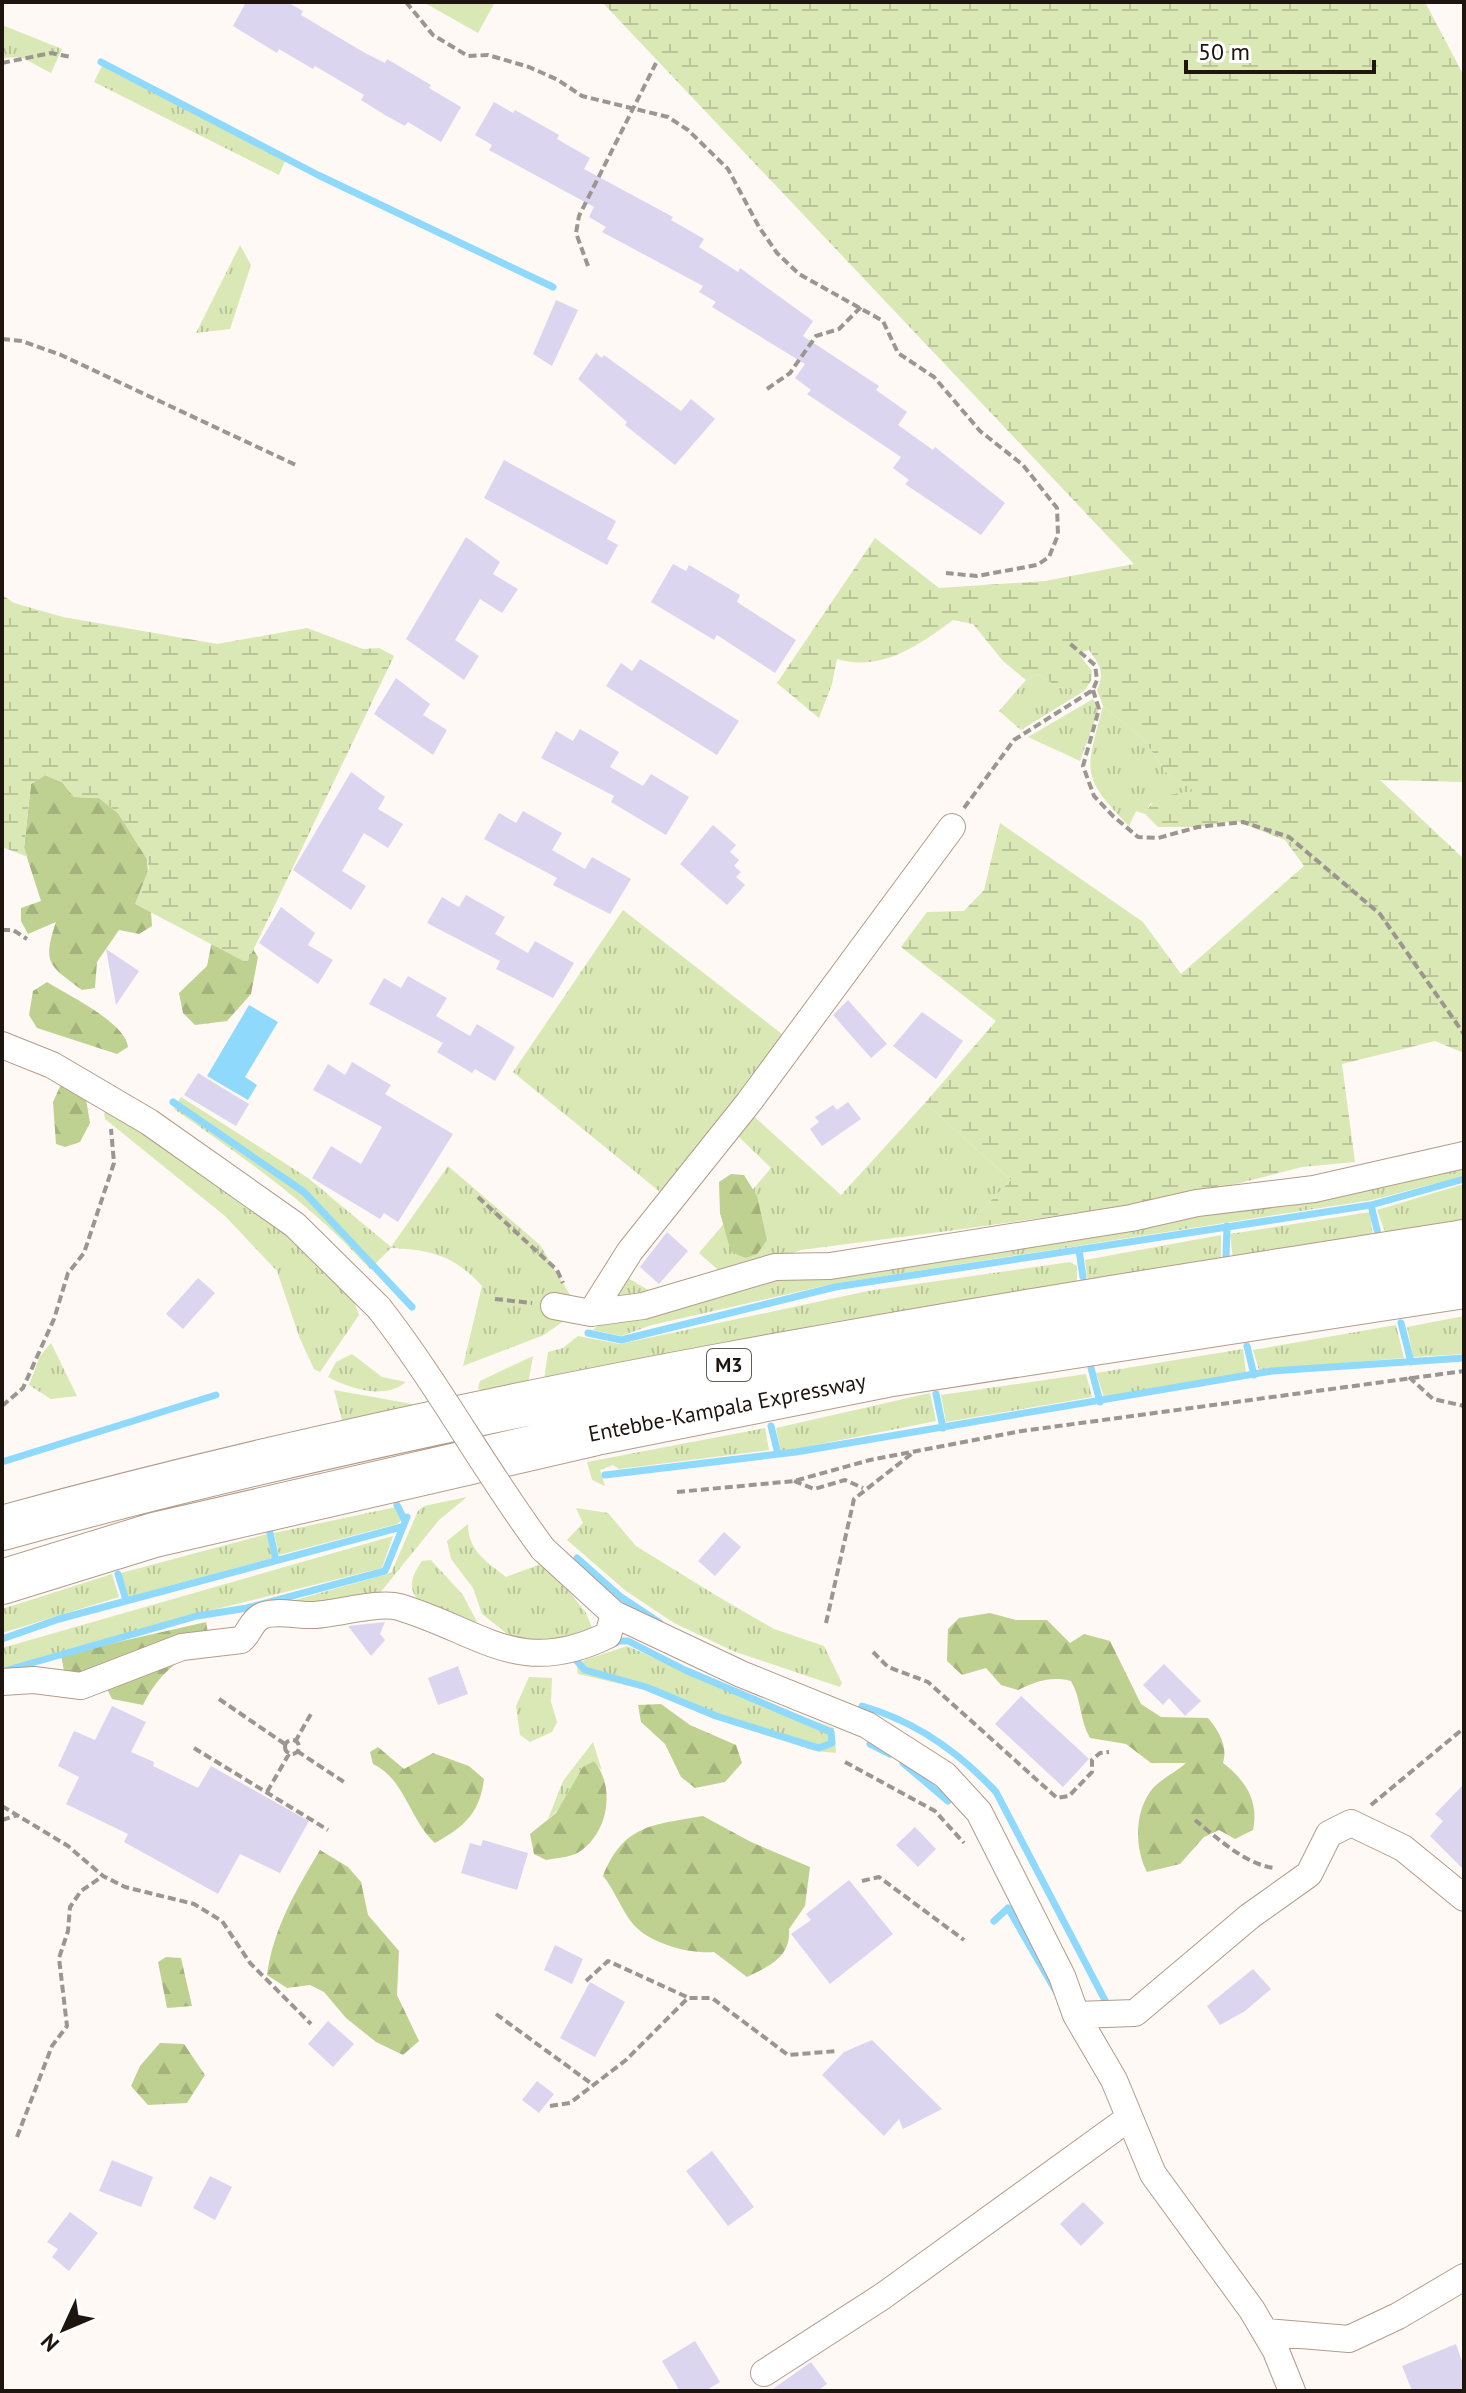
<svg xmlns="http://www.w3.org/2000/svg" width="1466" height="2393" viewBox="0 0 1466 2393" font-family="'PT Sans',sans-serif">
<defs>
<pattern id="grass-tufts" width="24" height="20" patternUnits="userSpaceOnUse" patternTransform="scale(2)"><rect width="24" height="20" fill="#d9e8b4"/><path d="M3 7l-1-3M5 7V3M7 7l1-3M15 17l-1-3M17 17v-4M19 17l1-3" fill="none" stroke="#bac69a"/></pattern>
<pattern id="forest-firs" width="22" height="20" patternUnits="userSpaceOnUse" patternTransform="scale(2)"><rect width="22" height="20" fill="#bfd190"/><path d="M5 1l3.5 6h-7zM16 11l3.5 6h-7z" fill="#a4b37b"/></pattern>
<pattern id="wetland-marsh" width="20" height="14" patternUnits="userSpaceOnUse" patternTransform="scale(2)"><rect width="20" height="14" fill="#d9e8b4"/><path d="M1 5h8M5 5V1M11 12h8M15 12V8" fill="none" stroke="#bac69a"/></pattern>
</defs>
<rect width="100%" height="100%" fill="#fef9f5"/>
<!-- grass -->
<path fill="url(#grass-tufts)" d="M2 25 62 49 51 73 21 57 2 58Z
M102 66 285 161 279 175 94 82Z
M240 245 251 265 230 329 196 333Z
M1038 674 1057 687 1084 691 1021 730 999 711 1026 680Z
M1093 699 1099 709 1080 761 1028 737Z
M1103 706 1144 740 1167 773 1195 791 1150 804 1145 814 1136 811 1129 826C1079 775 1086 772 1103 706Z
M623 910 787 1038 665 1196 513 1072Z
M181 1097 308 1178 391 1247 448 1166 540 1245 579 1310 544 1335 463 1366 482 1286C454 1255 431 1250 391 1248L370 1269C310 1203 247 1160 174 1109Z
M925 1103 1011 1180 963 1229 801 1250 726 1277 699 1253 771 1168 735 1133 748 1111 841 1195Z
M110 1111 264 1211 353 1299 359 1315 320 1372 314 1369 300 1339 277 1271 225 1216 105 1119 104 1113Z
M1464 1165V1176L1372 1200 832 1284 652 1325 621 1336 593 1330 602 1321 759 1280Z
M1464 1184V1224L1386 1235 1377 1210Z
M1370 1212 1373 1238 1233 1260 1230 1234Z
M1221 1235V1260L1088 1283 1085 1260Z
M1070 1262 1077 1266V1284L832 1322 544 1380 548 1352 563 1348 578 1336 620 1344 868 1291Z
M623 1275 660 1297 602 1307Z
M1464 1316V1354L1413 1357 1407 1327Z
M1396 1325 1404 1358 1259 1370 1253 1350Z
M51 1343 77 1396 51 1399 29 1385 40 1356Z
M1243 1349 1246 1373 1104 1397 1096 1373Z
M352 1354 382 1377 406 1382C385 1400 351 1389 328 1377L336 1362Z
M533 1356 528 1384 484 1394 478 1388 480 1381Z
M1086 1374 1092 1397 946 1422 941 1395Z
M334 1390 412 1404 417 1408 343 1424Z
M930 1393 936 1421 781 1452 776 1428Z
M765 1428 769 1450 619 1469 613 1465 600 1470 605 1486 592 1480 587 1462Z
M467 1497 439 1520 371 1604 260 1610 391 1573 418 1511 424 1506Z
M396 1507 402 1520 397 1524 279 1555 274 1533Z
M576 1508 608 1513 636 1546 717 1596 774 1629 824 1646 842 1683 840 1687 733 1651 674 1623 626 1591 567 1540 583 1523Z
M468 1524C468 1551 487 1562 506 1577L546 1562 586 1613 593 1630 589 1636 521 1645 482 1614 473 1588 451 1559 447 1541Z
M267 1534 273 1558 128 1597 121 1573Z
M393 1536 382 1568 176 1619 2 1668V1648Z
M431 1560 463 1595 478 1624C445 1613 389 1607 422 1561Z
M112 1574 119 1597 2 1633V1609Z
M627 1646 718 1686 834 1728 836 1753 815 1751 712 1718 642 1689 578 1674 577 1666 585 1660Z
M529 1677 552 1678 551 1702 557 1722 552 1732 530 1742 520 1735 516 1706Z
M593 1742 602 1771 594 1761C571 1774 569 1804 548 1819L563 1781Z"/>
<!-- forest -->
<path fill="url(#forest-firs)" d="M45 775 62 782 74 797 99 798 118 813 147 859 152 926 139 934 119 930 97 962 95 988 82 990C49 965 42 964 56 922L28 934 21 921V908L41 901 24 848 31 784Z
M213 936 245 937 258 957 251 994 227 1021 195 1025 183 1013 179 993 207 966Z
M47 982C68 995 126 1023 128 1047L117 1054 37 1028 29 1015 33 991Z
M62 1082 85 1093 90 1123 80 1142 65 1147 56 1144 53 1102Z
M731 1174 744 1175 757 1196 767 1240 757 1254 746 1258 731 1252 720 1213 719 1182Z
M990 1613 1016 1620H1047L1070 1643 1084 1634 1110 1641 1141 1704 1161 1717 1208 1718C1219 1731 1228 1746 1223 1763 1246 1781 1259 1801 1253 1830L1235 1839 1219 1830 1204 1837 1180 1864 1147 1872C1135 1849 1134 1815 1150 1792 1158 1780 1175 1773 1186 1763H1151L1126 1744 1090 1738C1079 1719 1082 1700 1071 1681 1052 1676 1036 1681 1018 1690L1001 1685 986 1668 962 1675 947 1661 948 1629 959 1618Z
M206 1622 210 1644C178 1659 159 1673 143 1705L112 1699 99 1673 81 1679 64 1671 61 1655Z
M661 1704 690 1725 736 1745 742 1763 725 1782 695 1788 681 1777 665 1744 641 1722 638 1705Z
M378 1747 404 1769 433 1753 469 1766 484 1779C480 1813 464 1827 435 1843 409 1819 405 1779 373 1764L370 1752Z
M594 1761C615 1786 609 1830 582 1850 574 1857 557 1858 546 1860L534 1854 530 1834 556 1813 583 1767Z
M703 1816 751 1842 810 1867 805 1906 789 1929C791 1957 770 1966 747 1977L714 1952C690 1954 650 1944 633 1924 621 1910 615 1890 603 1876 624 1824 653 1825 703 1816Z
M320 1850 348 1867 361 1882 368 1915 399 1951 397 1995 419 2041 403 2055 376 2042 346 2018 324 1992 310 1985 287 1988 267 1975C273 1929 296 1890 320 1850Z
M166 1957 181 1958 192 2006 167 2008 158 1962Z
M160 2043 184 2044 205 2075 187 2103 148 2105 131 2086 140 2066Z"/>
<!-- wetland -->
<path fill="url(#wetland-marsh)" d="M602 2H1425L1464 76V782L1380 780 1464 859V1053L1435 1041 1342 1064 1355 1162 1302 1167 1182 1198 963 1229 1011 1180 925 1103 996 1021 901 947 927 912 964 911 984 890 1000 823 1143 922 1181 974 1304 866 1285 840 1236 821 1198 827H1158L1145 814C1154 794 1175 794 1194 791L1167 773 1144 740 1103 706 1097 690C1105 673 1100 665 1089 650L1078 653 1092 671 1091 681 1084 691 1057 687 1038 674 1026 680 1003 661 973 624 953 620C918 646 881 672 837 659L832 684 819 718 777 683 875 538 939 588 1045 581 1134 564Z
M2 595 14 603 63 617 217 644 307 628 363 649 379 648 394 656 247 963 135 904 149 868 147 859 118 813 99 798 74 797 62 782 45 775 31 784 24 848 28 857 2 847Z"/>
<!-- pitch -->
<path fill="#d9e8b4" d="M423 2H495L478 33Z"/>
<!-- water -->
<path fill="#8ed9fc" d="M249 1005 278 1022 245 1077 257 1085 248 1100 207 1076Z"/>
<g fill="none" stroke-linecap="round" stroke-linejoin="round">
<!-- stream -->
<path stroke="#8ed9fc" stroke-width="7" d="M101 62 318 175 553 287
M173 1102 304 1192 412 1307
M1371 1205 1378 1234
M1079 1250 1083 1277
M1226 1258 1227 1226
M1401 1323 1411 1362
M588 1333 621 1340 835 1287 1371 1205 1464 1179
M1247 1346 1254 1375
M1091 1368 1100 1402
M936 1394 943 1428
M771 1426 778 1454
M2 1462 216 1395
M605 1475 796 1452 1272 1371 1464 1358
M397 1505 405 1521
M270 1533 276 1560
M577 1558 621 1597 660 1623
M118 1574 126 1600
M2 1639 59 1619 401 1527
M620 1641H628L685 1670 831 1732 832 1743 819 1748 716 1716 646 1687 585 1670 575 1659Z
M7 1670 197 1616 247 1608 385 1571 407 1517
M862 1706C915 1721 959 1752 996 1792L1109 2008
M870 1744 890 1754
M903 1763 948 1801
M994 1921 1008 1908 1057 1993"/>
</g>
<!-- building -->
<path fill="#dbd5f0" d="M246 2H287L303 11 301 15 365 53 385 63 387 59 431 85 429 88 461 107 441 142 408 122 405 126 385 115 361 100 364 95 315 66 313 69 279 49 277 53 233 26Z
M494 102 513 113 515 110 559 135 557 139 590 158 584 169 673 217 671 220 704 239 699 247 738 272 740 268 813 321 803 336 879 386 876 390 907 412 898 425 933 450 935 447 1005 503 981 535 905 484 909 480 893 468 901 457 807 394 811 390 795 378 805 364 712 307 716 302 699 292 703 286 602 232 606 227 589 217 594 207 489 150 492 145 475 135Z
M556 300 578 310 552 366 533 354Z
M596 353 602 358 604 355 681 411 691 399 715 419 675 465 625 425 627 422 578 379Z
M504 460 616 521 607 539 618 545 607 565 484 498Z
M466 537 500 562 493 574 518 589 502 613 480 599 455 640 479 656 464 680 406 639Z
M673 564 686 571 689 565 740 595 737 602 796 640 775 673 717 635 714 640 651 602Z
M640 659 739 721 717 755 606 686 621 663 632 671Z
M396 678 430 704 423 715 447 730 433 755 374 714Z
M580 729 619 752 610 767 643 786 651 774 689 797 666 835 611 802 614 796 541 758 556 731 573 741Z
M351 772 385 797 378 809 403 824 388 848 364 833 342 871 366 886 351 910 293 870Z
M523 811 562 833 552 850 585 869 592 857 631 879 610 914 553 885 557 878 484 839 499 813 516 823Z
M713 825 736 845 730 852 739 860 734 866 741 872 736 877 745 885 727 905 680 864Z
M466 895 505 917 495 934 528 953 535 941 574 963 553 998 496 969 500 961 427 923 442 897 459 907Z
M281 907 315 933 308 945 333 960 318 984 259 943Z
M106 949 139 971 116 1005Z
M408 976 447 998 436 1016 470 1036 477 1024 515 1047 495 1081 475 1069 472 1073 437 1052 443 1043 369 1004 384 978 401 988Z
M848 1000 887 1044 871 1058 833 1015Z
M922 1012 963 1041 936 1079 893 1046Z
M352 1062 391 1085 385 1094 453 1134 398 1222 384 1213 380 1219 312 1178 331 1146 361 1164 382 1127 313 1090 328 1064 345 1075Z
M198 1073 249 1104 236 1126 184 1095Z
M848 1102 861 1119 822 1146 810 1129 819 1122 815 1117 833 1105 837 1110Z
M667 1232 688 1251 659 1284 640 1267Z
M198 1278 215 1293 183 1329 166 1314Z
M724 1532 741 1547 715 1576 698 1561Z
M385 1622 380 1634 385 1640 371 1656 348 1626Z
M1164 1664 1201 1701 1185 1716 1169 1698 1163 1705 1143 1685Z
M458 1666 468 1694 438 1705 428 1678Z
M1021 1696 1089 1759 1063 1787 995 1724Z
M112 1706 146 1722 131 1752 154 1762 153 1766 198 1788 211 1766 309 1821 280 1873 240 1854 218 1894 124 1842 128 1834 66 1804 79 1777 58 1766 74 1731 95 1740Z
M1464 1784V1870L1430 1836 1443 1821 1435 1814Z
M915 1827 936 1849 918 1867 896 1845Z
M483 1840 528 1853 517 1890 461 1873 470 1843 481 1846Z
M849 1880 893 1934 830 1984 791 1934 811 1920 806 1914Z
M555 1945 583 1959 572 1984 544 1970Z
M1253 1969 1271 1989 1245 2011 1220 2025 1207 2006Z
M590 1982 625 2002 595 2057 560 2038Z
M328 2021 354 2044 333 2067 308 2044Z
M872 2040 942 2109 903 2129 899 2119 884 2136 822 2075 844 2052Z
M537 2081 554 2094 539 2113 522 2100Z
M712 2151 754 2207 728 2226 686 2171Z
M112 2160 153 2177 141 2207 99 2191Z
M210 2176 232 2187 215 2220 193 2208Z
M1083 2202 1104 2223 1081 2246 1060 2224Z
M70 2212 98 2233 69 2271 52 2257 58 2249 47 2242Z
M695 2341 720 2382 705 2391H680L662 2361Z
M1456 2344 1464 2367V2391H1412L1402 2366Z
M811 2362 827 2384 817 2391H770Z"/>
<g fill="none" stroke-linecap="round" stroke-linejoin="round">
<defs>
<path id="minor" d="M2 1045 52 1065 149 1122 295 1225 379 1308
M554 1306 591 1313 643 1306 775 1267 830 1266 1131 1218 1197 1203 1314 1189 1464 1155
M591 1313 630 1251 749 1102 952 827
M543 1549 614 1614 741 1674 867 1725 945 1775 979 1812 1062 1976 1076 2015 1114 2080 1153 2174 1252 2310 1276 2351 1292 2391
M2 1682 34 1680 81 1686 182 1647 241 1640C249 1634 251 1622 260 1617 272 1609 300 1616 314 1615 337 1614 379 1601 399 1607 480 1631 519 1679 608 1635L614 1614
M1076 2015 1135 2013 1250 1916 1309 1874 1329 1834 1351 1823 1403 1848 1464 1898
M1265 2332 1349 2339 1398 2316 1464 2277
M764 2373 883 2296 1129 2118"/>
<path id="motorway" d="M2 1528C481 1396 973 1319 1464 1242
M2 1582 154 1535 596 1433 892 1374 1464 1286"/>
</defs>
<!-- minor casing -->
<use href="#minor" stroke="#b39b8a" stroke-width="28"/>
<!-- motorway casing -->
<use href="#motorway" stroke="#b39b8a" stroke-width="46"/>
<!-- path -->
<path stroke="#9c9590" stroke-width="4" stroke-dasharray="8 4" stroke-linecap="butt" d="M406 2 433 35 468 56 488 55 529 67 558 80 582 96 668 117 688 130 728 169 759 227 777 253 799 274 883 321 898 353 934 377 980 431 1023 465 1057 508 1058 535 1049 557 1037 565 977 576 946 573
M2 63 51 53 71 57
M588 266 576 233 579 216 656 63
M2 339 22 341 61 355 298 466
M767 389 790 373 816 336 839 329 861 307
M1093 690 1099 709 1083 766 1094 796 1113 816 1138 837 1158 838 1198 827 1243 822 1289 837 1380 914 1464 1034
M964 808 1014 740 1093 690 1097 680 1095 665 1068 642
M2 930H13L27 939
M478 1197 557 1270 563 1283
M495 1299 532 1303
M1409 1377 1433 1399 1464 1406
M2 1406 23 1388 54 1319 68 1273 84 1253 114 1163 111 1129
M794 1481 814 1489 845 1480 863 1488
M677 1492 794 1481 870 1460 1022 1431 1464 1371
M826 1623 854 1499 914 1452
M873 1652 888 1667 928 1682 1057 1798 1069 1796 1092 1772V1760L1100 1753 1109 1752
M219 1699 285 1744
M285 1747a7 7 0 1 1 14 0a7 7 0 1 1-14 0Z
M295 1742 312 1712
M194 1748 328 1830
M297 1751 347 1784
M845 1762 935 1811 964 1843
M267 1792 289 1754
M1371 1805 1464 1728
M2 1806 68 1846 103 1876 125 1887 194 1904 222 1921 250 1963 311 2024
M2 1820 18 1815
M1195 1820C1217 1838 1245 1864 1274 1868
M862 1881 879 1877 964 1940
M586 1981 608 1961 687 1997
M496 2014 592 2084
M550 2106 570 2103 626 2060 688 1998H712L788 2055 837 2051
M17 2137 52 2046 67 2026 59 1958 68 1931 70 1907 81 1891 103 1876"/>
<!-- minor -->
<use href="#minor" stroke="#fff" stroke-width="26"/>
<!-- motorway -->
<use href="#motorway" stroke="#fff" stroke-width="44"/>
<defs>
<path id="minor-bridge" d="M379 1308C439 1385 485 1471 543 1549"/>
</defs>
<!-- minor-bridge casing -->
<use href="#minor-bridge" stroke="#b39b8a" stroke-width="28" stroke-linecap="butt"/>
<!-- minor-bridge -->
<use href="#minor-bridge" stroke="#fff" stroke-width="26"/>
</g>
<g text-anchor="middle" stroke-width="8" stroke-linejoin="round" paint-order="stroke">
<!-- shield labels -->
<rect fill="#fff" stroke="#625b57" stroke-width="2" x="707" y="1349" width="44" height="32" rx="6"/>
<g font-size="20" font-weight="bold" fill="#1e150f">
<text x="729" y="1372">M3</text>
</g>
<!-- street labels -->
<g font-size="22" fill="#1e150f" stroke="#fff">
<text transform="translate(727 1407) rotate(-11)" y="8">Entebbe-Kampala Expressway</text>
</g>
</g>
<!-- border -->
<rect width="1466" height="2393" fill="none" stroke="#1e150f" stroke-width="8"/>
<!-- north arrow -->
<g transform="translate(64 2329) rotate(226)" stroke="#ffffff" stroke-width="6" paint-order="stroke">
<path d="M0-6L14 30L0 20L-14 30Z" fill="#1e150f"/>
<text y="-12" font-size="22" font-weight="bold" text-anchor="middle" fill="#1e150f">N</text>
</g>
<!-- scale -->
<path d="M1186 60v12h188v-12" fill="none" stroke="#1e150f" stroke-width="4"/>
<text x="1198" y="60" font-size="24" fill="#1e150f" stroke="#ffffff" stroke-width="6" paint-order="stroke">50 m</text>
</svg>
